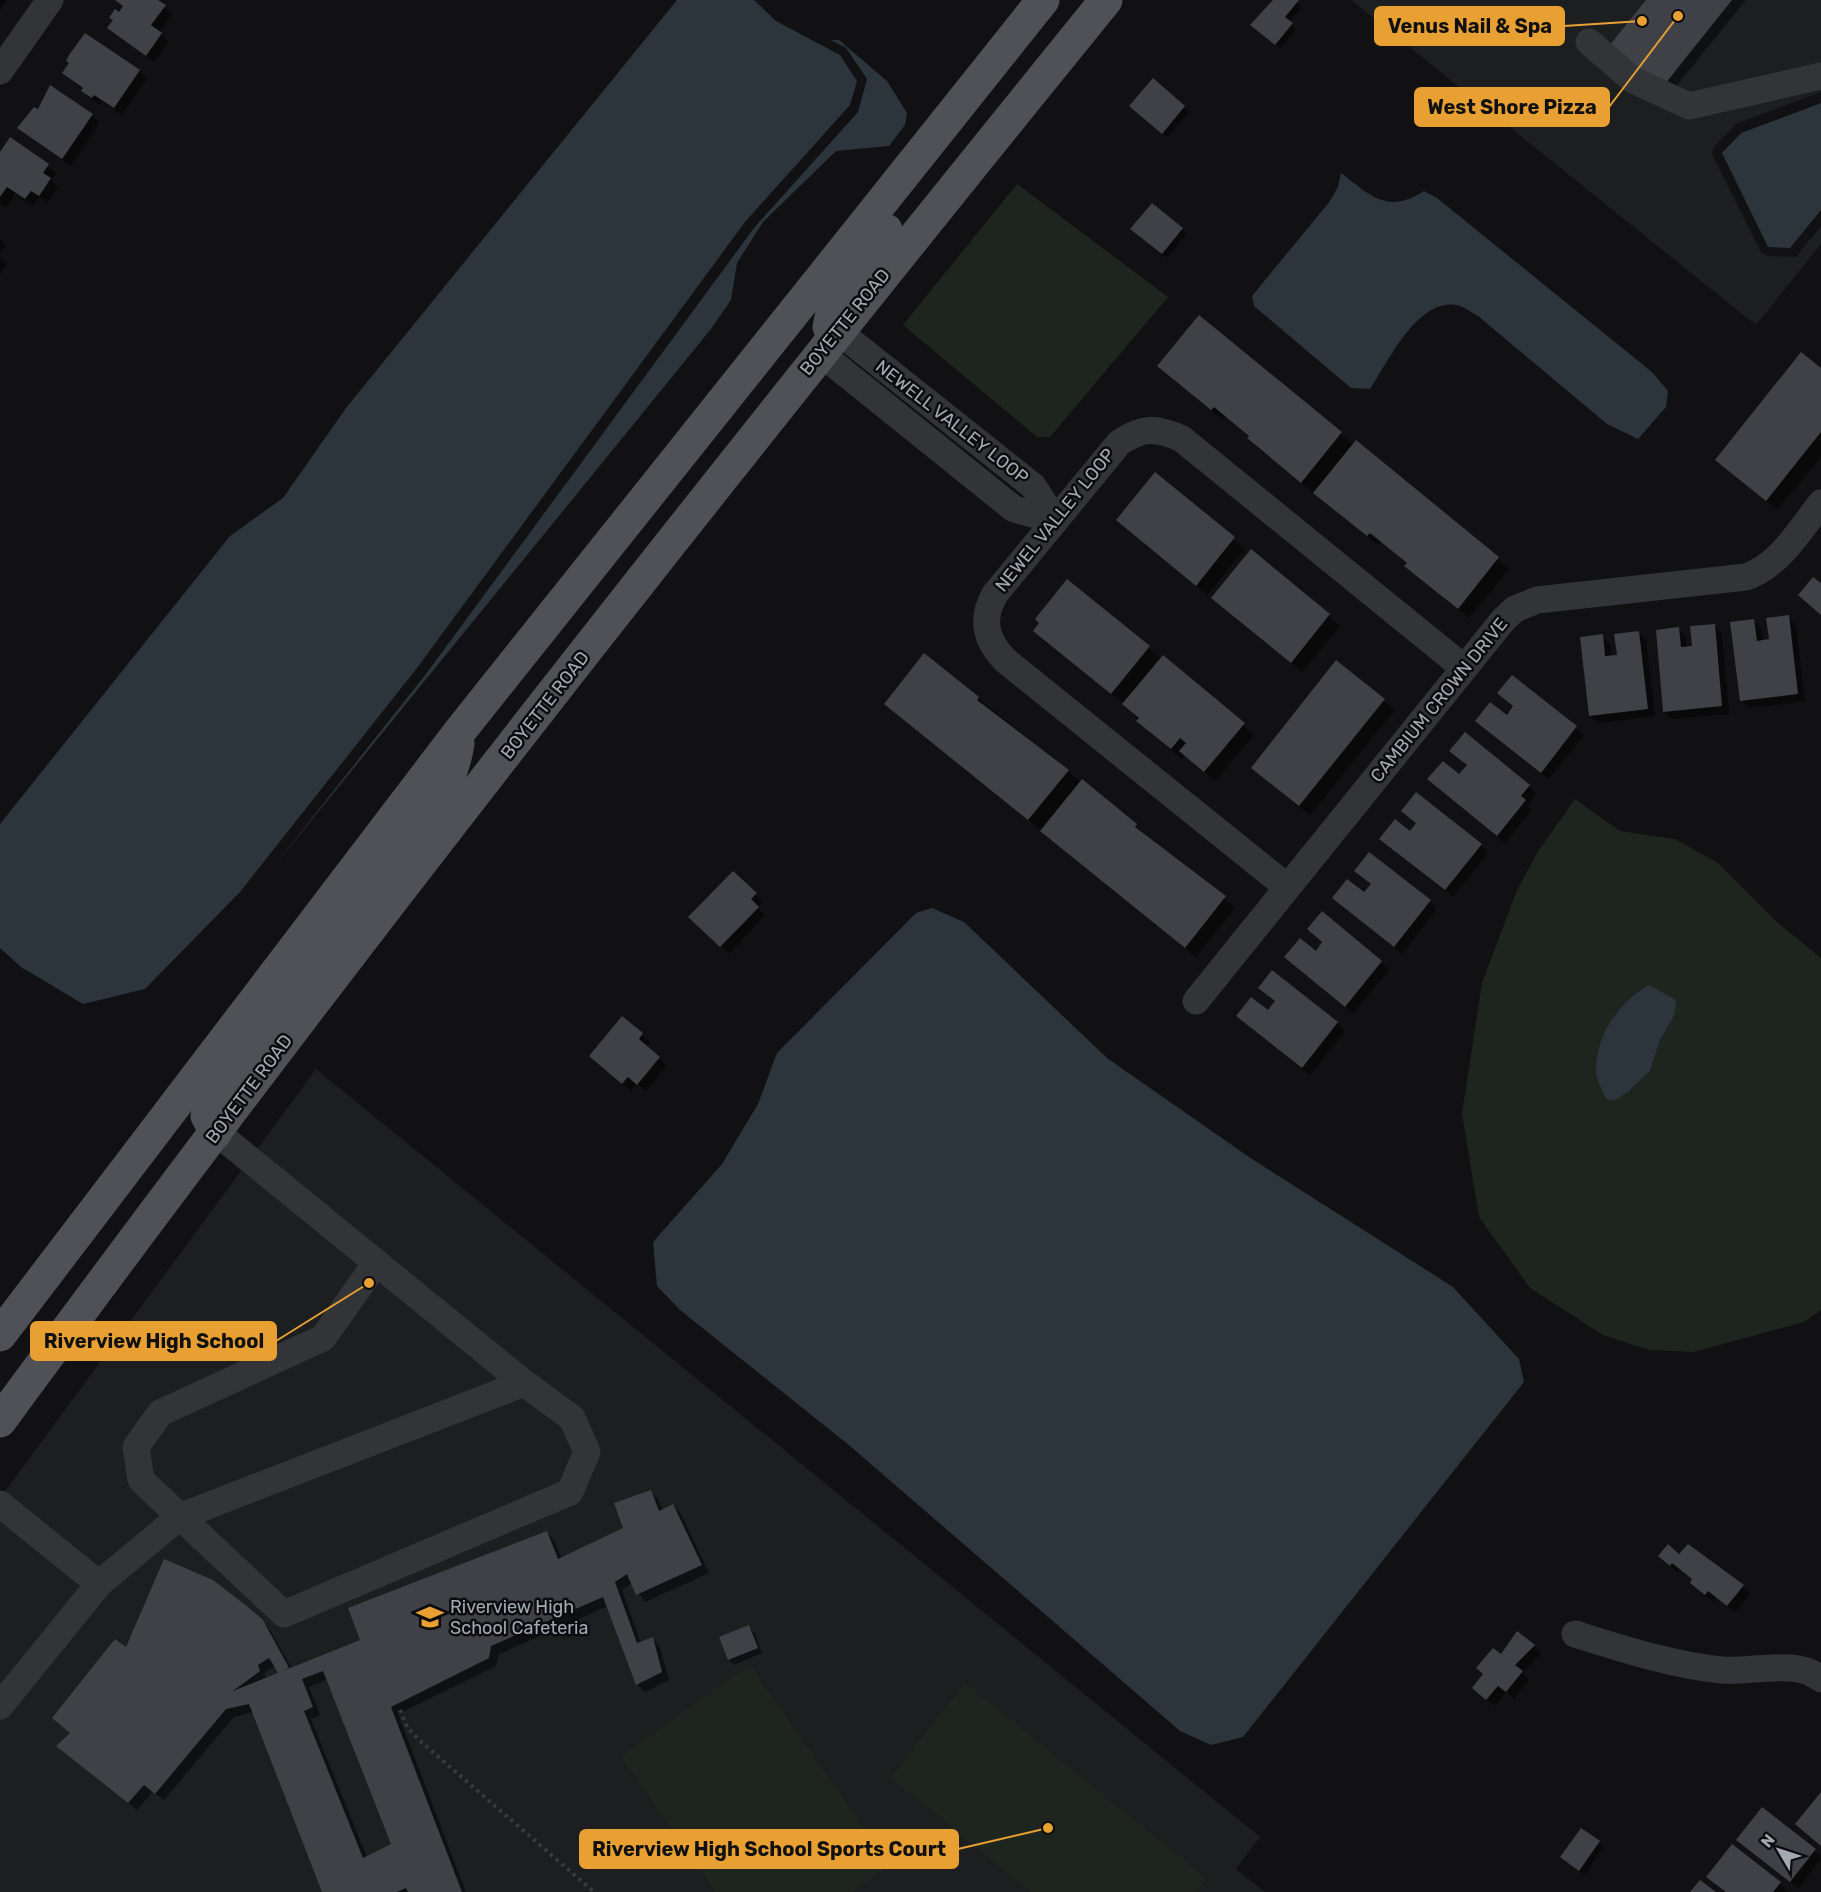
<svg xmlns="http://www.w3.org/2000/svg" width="1821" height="1892" viewBox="0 0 1821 1892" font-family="Rubik,sans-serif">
<rect width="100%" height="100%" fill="#111113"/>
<!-- built -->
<path fill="#1d1e20" d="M1351 0H1821V92L1736 124 1713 148 1712 154 1761 252 1768 256 1796 257 1821 226V244L1756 325Z
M316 1069 1260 1837 1236 1869 1265 1892H0V1498Z"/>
<!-- green -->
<path fill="#1e251e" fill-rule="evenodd" d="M1017 184 1168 297 1050 437H1037L903 325Z
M1575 799 1620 831 1675 839 1718 863 1778 923 1821 958V1310L1804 1322 1693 1352 1649 1350 1603 1335 1530 1288 1479 1217 1462 1114 1482 983 1517 890 1539 850ZM1649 985 1674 1016 1660 1040 1650 1071 1628 1092 1614 1101 1596 1074C1601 1034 1612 1005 1649 985Z
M750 1665 890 1865 852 1892H716L621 1756Z
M965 1683 1207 1879 1196 1892H1031L891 1777Z"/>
<!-- water -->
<path fill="#2b353b" d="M677 0H754L776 21 840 55 857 81 850 105 745 222 417 668 240 892 145 989 83 1004 21 967 0 948V824L230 536 283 498 346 408Z
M831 40H839L887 81 907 113 905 125 889 146 836 151 763 222 737 263 731 300 711 329 270 871 426 674 754 228 858 112 867 79 846 48Z
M1821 103V210L1790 248 1768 247 1722 153 1741 133Z
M1341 173C1370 195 1387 215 1424 191L1437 198 1652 372 1668 391 1666 407 1638 439 1607 424 1478 316C1471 312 1463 306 1456 305 1417 299 1389 361 1370 389L1351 388 1254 306 1252 296 1330 201 1338 187Z
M932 908 964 922 1107 1058 1249 1157 1453 1287 1519 1359 1524 1382 1243 1737 1211 1745 1180 1731 850 1446 680 1310 657 1286 653 1242 722 1164 758 1104 777 1053 916 913Z
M1649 985 1676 1000 1674 1016 1660 1040 1650 1071 1628 1092 1614 1101 1606 1099C1603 1091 1597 1081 1596 1073 1595 1036 1618 1002 1649 985Z"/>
<!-- shadow -->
<path fill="#0007" fill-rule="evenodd" d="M0 0H7L0 10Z
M118 0H157L172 14 159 33 169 42 154 62 109 28 124 7Z
M1274 0H1295L1302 7 1289 22 1296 29 1280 48 1256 29Z
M1648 0H1746L1669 95Z
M139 71 147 78 122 115 102 101 100 105 91 98 64 73Z
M1153 81 1189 112 1167 137 1136 111Z
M92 115 99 123 71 166 19 128Z
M11 139 56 173 51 180 58 187 47 203 39 197 33 206 15 194 6 208 0 204V155Z
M1182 229 1187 234 1167 258 1137 234Z
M0 239 6 245 0 253Z
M0 257 7 264 0 274Z
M1199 317 1354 445 1356 443 1509 569 1469 618 1417 576 1408 564 1381 542 1378 545 1259 449 1250 437 1225 416 1223 420 1169 376Z
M1821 370V457L1777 510 1717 460Z
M1156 474 1245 549 1207 595 1118 520Z
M1251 551 1340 626 1302 672 1213 598Z
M1067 581 1254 735 1215 781 1185 755 1182 759 1149 731 1123 703 1035 631Z
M1788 617 1796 625 1805 701 1749 708 1741 700 1753 620 1761 628 1763 641H1770Z
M1714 625 1722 633 1729 714 1672 719 1664 712 1678 629 1686 637 1687 648H1694Z
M1638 632 1646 640 1655 716 1598 723 1590 716 1602 636 1610 644 1612 657 1618 656Z
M1337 662 1395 710 1310 815 1253 768Z
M1512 677 1584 735 1549 779 1485 728 1507 717 1515 707Z
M978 698 1235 908 1196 957 886 704Z
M1459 759 1529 786 1536 794 1528 805 1532 809 1505 843 1437 787 1459 776 1468 766Z
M1411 833 1481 845 1488 853 1453 897 1389 846Z
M733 873 763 902 757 908 765 915 729 954 691 917Z
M1372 885 1430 901 1437 909 1402 954 1334 898 1365 894Z
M1322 913 1389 970 1353 1014 1294 964 1316 953 1324 943Z
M1260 988 1337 1023 1345 1031 1310 1075 1238 1016 1268 1012 1276 1002Z
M623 1018 650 1042 646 1047 667 1066 646 1091 637 1084 631 1091 599 1064Z
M650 1492 658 1499 663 1511 673 1506 681 1514 709 1573 645 1602 632 1583 622 1590 641 1643 653 1639 660 1647 669 1680 645 1692 637 1685 608 1606 499 1654 496 1666 398 1714 466 1892H324L254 1712 234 1717 164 1800 153 1792 137 1810 58 1746 72 1734 127 1650 262 1621 270 1630 292 1669 362 1641 547 1532 554 1540 562 1559 625 1529ZM276 1666 281 1673 267 1679 264 1673ZM328 1679 393 1844 367 1857 311 1719 320 1715 309 1687Z
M1680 1556 1743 1586 1750 1594 1735 1612 1717 1597 1713 1602 1699 1590 1694 1580 1681 1569 1678 1573 1668 1564Z
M749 1627 754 1632 762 1653 734 1665 729 1660 721 1638Z
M1534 1646 1541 1653 1522 1673 1529 1680 1514 1699 1506 1692 1495 1706 1481 1695 1501 1656Z
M1599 1842 1604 1847 1584 1875 1562 1857Z
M1732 1846 1780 1884 1787 1892H1726Z
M1746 1848 1815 1850 1821 1859 1799 1888Z"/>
<!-- building -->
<path fill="#404146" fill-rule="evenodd" d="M115 0H158L166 5 151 25 162 33 146 56 107 28 113 20 109 18 115 9 119 12 123 6Z
M1273 0H1299L1285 17 1293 23 1275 45 1250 25Z
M1646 0H1732L1661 89 1609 46Z
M85 33 140 70 114 108 94 95 92 98 81 91 83 88 62 73 69 63 66 61 69 55Z
M1153 78 1185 106 1162 134 1129 106Z
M50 85 93 114 62 159 17 128 34 107 38 109Z
M10 137 49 164 43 173 51 178 39 196 31 191 25 199 7 187 0 197V152Z
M1152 203 1183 228 1162 254 1130 229Z
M1199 315 1342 432 1301 483 1247 438 1249 436 1214 407 1211 410 1157 366Z
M1801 352 1821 368V432L1766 501 1715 460Z
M1356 440 1499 557 1458 609 1404 566 1407 563 1370 533 1367 536 1313 493Z
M1155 472 1235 537 1196 586 1116 520Z
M1251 549 1330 614 1291 663 1211 598Z
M1813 577 1821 583V615L1798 595Z
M1067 579 1150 646 1111 694 1033 631 1039 623 1035 619Z
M1789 615 1798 694 1740 701 1730 622 1754 619 1757 641 1769 639 1766 618Z
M1715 624 1722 706 1663 712 1656 630 1679 627 1681 647 1692 646 1690 626Z
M1639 631 1648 709 1589 716 1580 637 1603 634 1605 656 1617 655 1614 634Z
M924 653 979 697 977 700 1069 770 1028 820 884 704Z
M1163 655 1245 723 1204 772 1179 751 1186 743 1180 738 1171 749 1136 721 1139 718 1122 704Z
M1336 660 1385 699 1299 806 1251 768Z
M1512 675 1577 726 1541 773 1475 721 1490 702 1507 715 1513 706 1497 693Z
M1465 732 1530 785 1521 796 1526 800 1497 836 1427 779 1443 761 1459 774 1467 765 1449 751Z
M1082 779 1137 824 1135 827 1226 896 1185 948 1040 831Z
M1416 792 1482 844 1445 890 1379 839 1395 819 1410 831 1416 823 1401 811Z
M1369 852 1431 900 1394 947 1332 898 1347 879 1364 892 1371 884 1354 871Z
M733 871 757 893 751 899 759 907 720 947 688 917Z
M1322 911 1382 961 1345 1007 1284 957 1300 938 1316 951 1322 942 1307 929Z
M1272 970 1338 1022 1302 1068 1236 1016 1251 997 1268 1010 1275 1001 1258 988Z
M622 1016 643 1033 639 1039 660 1057 637 1085 628 1077 622 1084 589 1056Z
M651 1490 659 1511 673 1504 702 1565 636 1595 627 1574 615 1582 637 1643 653 1637 662 1672 636 1685 603 1597 491 1646 489 1658 391 1707 462 1892H408L406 1888 397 1892H322L249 1704 226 1709 155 1794 144 1785 128 1803 56 1746 70 1733 52 1718 115 1639 126 1647 164 1559 213 1580 243 1603 263 1620 289 1668 278 1673 269 1658 258 1665 260 1671 233 1691 360 1640 348 1608 547 1531 558 1559 623 1528 614 1503ZM323 1671 391 1844 363 1858 304 1711 313 1707 302 1679Z
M1668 1544 1679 1554 1688 1544 1744 1585 1727 1606 1708 1591 1705 1595 1690 1583 1692 1579 1672 1563 1670 1566 1658 1556Z
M749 1625 758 1648 728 1660 719 1637Z
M1517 1631 1535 1645 1515 1665 1523 1671 1506 1692 1498 1686 1486 1700 1472 1688 1483 1674 1476 1668 1493 1648 1501 1654Z
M1821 1792V1846L1795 1824Z
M1762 1807 1816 1849 1790 1882 1736 1840Z
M1581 1828 1600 1841 1579 1871 1560 1857Z
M1732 1844 1781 1882 1773 1892H1726L1706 1877Z
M1700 1880 1716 1892H1690Z"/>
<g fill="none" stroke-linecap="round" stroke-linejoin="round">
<!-- path -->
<path stroke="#393b3e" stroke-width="4" stroke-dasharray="3 4.5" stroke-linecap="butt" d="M400 1710 407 1727 419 1740 594 1892"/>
<!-- minor -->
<path stroke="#333438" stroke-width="27" d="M1589 42 1633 80 1689 106 1821 76
M0 71 50 0
M838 331 1033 486 1055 520
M820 353 1014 509 1055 520
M1287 887 1006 661C986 641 980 620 995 594L1119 443C1142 427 1157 427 1182 439L1464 668
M1196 1001 1504 619 1515 609 1537 600 1746 577C1780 565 1800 530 1821 503
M376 1263 323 1338 160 1413 136 1447 141 1480 284 1614 570 1492 587 1452 572 1418 524 1383
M0 1504 99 1584 179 1517 524 1383 216 1132
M1575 1634C1623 1649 1672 1665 1722 1670 1752 1673 1796 1658 1821 1679
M0 1706 99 1584"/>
<!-- major -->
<path stroke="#4f5156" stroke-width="33" d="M829 327C835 289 863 259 886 230
M216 1132 207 1116 213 1097 430 812C444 791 454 769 458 744
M0 1335 460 731 1043 0
M0 1421C355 937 728 466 1106 0"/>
</g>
<!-- icons -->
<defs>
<symbol id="school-bare" viewBox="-9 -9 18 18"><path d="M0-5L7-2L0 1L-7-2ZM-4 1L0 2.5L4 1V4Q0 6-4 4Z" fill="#e9a033" stroke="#0c0c0e" stroke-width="2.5" paint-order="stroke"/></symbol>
</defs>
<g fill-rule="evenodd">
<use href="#school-bare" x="411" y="1598" width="38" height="38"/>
</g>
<g text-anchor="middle" stroke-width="5" stroke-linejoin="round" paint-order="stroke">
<!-- street labels -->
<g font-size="18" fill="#a3a9b3" stroke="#0c0c0e">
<text transform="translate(845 322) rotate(-51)" y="6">BOYETTE ROAD</text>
<text transform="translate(952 422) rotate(38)" y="6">NEWELL VALLEY LOOP</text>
<text transform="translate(1055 520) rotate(-51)" y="6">NEWEL VALLEY LOOP</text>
<text transform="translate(1439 700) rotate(-51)" y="6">CAMBIUM CROWN DRIVE</text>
<text transform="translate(545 705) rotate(-52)" y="6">BOYETTE ROAD</text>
<text transform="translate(249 1089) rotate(-53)" y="6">BOYETTE ROAD</text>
</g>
<!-- poi labels -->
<g font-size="18" fill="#a3a9b3" stroke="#0c0c0e" text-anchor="start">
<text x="450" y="1613">Riverview High<tspan x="450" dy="21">School Cafeteria</tspan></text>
</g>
</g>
<!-- callouts -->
<path fill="none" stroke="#e9a033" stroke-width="2" d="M1642 21L1564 26M1678 16L1609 107M369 1283L276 1341M1048 1828L958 1849"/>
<g fill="#e9a033" stroke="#0c0c0e" stroke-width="2">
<circle cx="1642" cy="21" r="6"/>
<circle cx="1678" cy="16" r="6"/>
<circle cx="369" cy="1283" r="6"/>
<circle cx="1048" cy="1828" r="6"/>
</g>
<g fill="#e9a033" stroke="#e9a033" stroke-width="2">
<rect x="1375" y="7" width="189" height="38" rx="6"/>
<rect x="1415" y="88" width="194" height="38" rx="6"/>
<rect x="31" y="1322" width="245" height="38" rx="6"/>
<rect x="580" y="1830" width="378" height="38" rx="6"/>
</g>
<g font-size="20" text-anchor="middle" font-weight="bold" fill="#111">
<text x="1470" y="33">Venus Nail &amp; Spa</text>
<text x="1512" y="114">West Shore Pizza</text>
<text x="154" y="1348">Riverview High School</text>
<text x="769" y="1856">Riverview High School Sports Court</text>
</g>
<!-- north arrow -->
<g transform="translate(1779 1850) rotate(309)" stroke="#0c0c0e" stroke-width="4.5" paint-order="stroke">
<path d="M0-4.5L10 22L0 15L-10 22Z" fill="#a3a9b3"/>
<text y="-9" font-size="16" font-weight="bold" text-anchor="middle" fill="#a3a9b3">N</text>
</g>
</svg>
